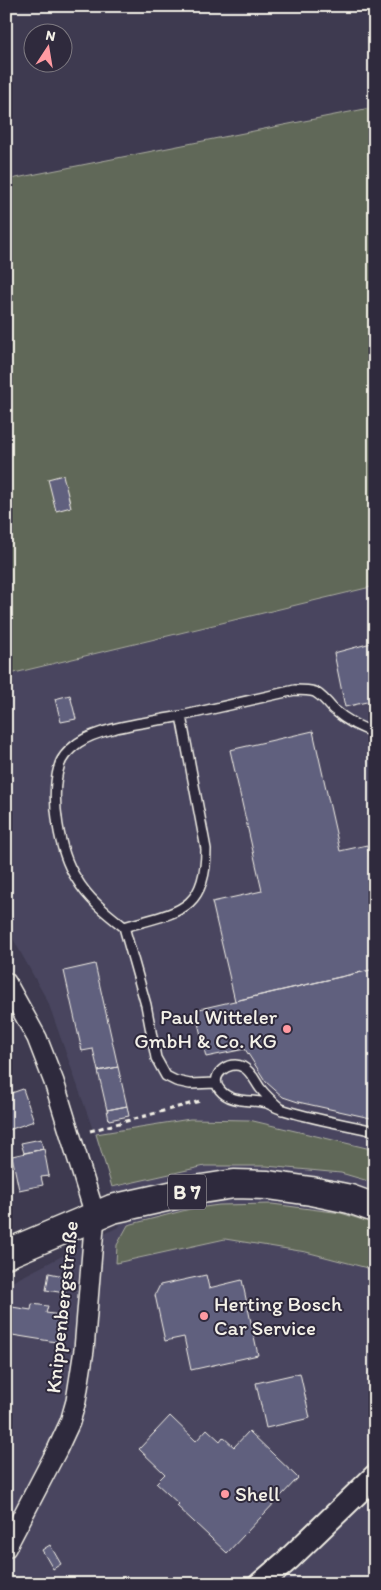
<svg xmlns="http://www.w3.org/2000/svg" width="381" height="1590" viewBox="0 0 381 1590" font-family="Itim,sans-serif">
<rect width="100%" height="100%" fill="#3e3a50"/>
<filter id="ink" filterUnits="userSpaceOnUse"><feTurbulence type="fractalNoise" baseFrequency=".02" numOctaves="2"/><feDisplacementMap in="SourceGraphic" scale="10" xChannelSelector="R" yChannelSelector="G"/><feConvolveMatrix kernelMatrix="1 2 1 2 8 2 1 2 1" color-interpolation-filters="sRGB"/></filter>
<g filter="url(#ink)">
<!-- built -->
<path fill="#48455e" d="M375 586V1584H6V1285L120 1226 105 1164 48 1002 6 926V675Z"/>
<!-- green -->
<path fill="#616759" stroke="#aaaca0" d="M375 107V586L6 675V180Z
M190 1119 249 1120 375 1150V1183L341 1173 266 1166H205L112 1187 96 1134Z
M272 1204 341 1213 375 1224V1270L306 1252 225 1239 116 1263 117 1245 128 1225 190 1209 219 1205Z"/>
<!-- building -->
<path fill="#61607e" stroke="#f4f1e8" d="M63 475 71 507 56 511 48 479Z
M375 642V700L345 707 334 653Z
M70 695 76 719 61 722 55 699Z
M313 731 340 851 367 845 375 880V902L370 903 375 922V969L235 1001 212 902 262 891 230 750Z
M95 964 118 1067 98 1071 93 1049 82 1051 64 971Z
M375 969V1119L298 1102 283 1097 266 1082 245 1049 206 1057 195 1010Z
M118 1067 127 1106 107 1110 98 1071Z
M23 1089 34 1121 6 1131V1095Z
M127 1106 129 1116 109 1120 107 1110Z
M41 1139 43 1149 24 1153 21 1143Z
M44 1149 49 1176 41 1177 43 1185 19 1190 12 1156Z
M49 1273 68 1277 65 1293 46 1290Z
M206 1275 209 1288 242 1280 258 1355 191 1370 184 1337 165 1341 155 1295 160 1285Z
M32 1304 48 1306 46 1313 61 1315 56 1342 6 1334V1306L31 1310Z
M300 1373 310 1418 266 1428 256 1383Z
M170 1416 196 1441 207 1429 220 1441 223 1437 234 1447 249 1431 298 1478 227 1553 177 1506 179 1504 156 1483 165 1474 139 1449Z
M50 1545 61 1564 53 1569 42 1550Z"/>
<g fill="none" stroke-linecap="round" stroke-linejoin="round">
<defs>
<path id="service" d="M124 927C106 913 88 899 76 878 59 852 50 798 59 767 61 757 70 749 78 743 100 727 152 722 181 716
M216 1083 190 1084 176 1081 166 1076 156 1058 146 1005 124 927C176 912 206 913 206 849L181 716 295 690C302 690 309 690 315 692 322 696 328 703 333 709 346 720 358 728 375 732
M282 1110C274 1103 266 1096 260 1088 255 1081 251 1071 243 1067 229 1059 208 1076 220 1090 231 1104 252 1099 267 1103 272 1105 276 1108 281 1109 310 1119 345 1124 375 1131"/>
<path id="minor" d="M6 982 37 1038 54 1082 95 1215 84 1350 76 1401 70 1422 57 1450 6 1548"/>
<path id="tertiary" d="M260 1584 289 1559 375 1476"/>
<path id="primary" d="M6 1254 112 1209 202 1189 234 1184 268 1185 311 1191 350 1199 375 1208"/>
</defs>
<!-- service casing -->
<use href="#service" stroke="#f4f1e8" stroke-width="12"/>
<!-- minor casing -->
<use href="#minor" stroke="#f4f1e8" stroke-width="22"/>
<!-- tertiary casing -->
<use href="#tertiary" stroke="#f4f1e8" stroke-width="26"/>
<!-- primary casing -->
<use href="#primary" stroke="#f4f1e8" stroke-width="31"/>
<!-- path -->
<path stroke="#f4f1e8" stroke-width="3" stroke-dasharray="5 4" stroke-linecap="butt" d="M90 1131 200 1101"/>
<!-- service -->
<use href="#service" stroke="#2f2a3d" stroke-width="9"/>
<!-- minor -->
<use href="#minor" stroke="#2f2a3d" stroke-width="19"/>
<!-- tertiary -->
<use href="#tertiary" stroke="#2f2a3d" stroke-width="22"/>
<!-- primary -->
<use href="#primary" stroke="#2f2a3d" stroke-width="28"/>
</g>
</g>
<!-- markers -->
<g fill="#ff9aa2" stroke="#2f2a3d" stroke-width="2">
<circle cx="287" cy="1029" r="5"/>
<circle cx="204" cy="1316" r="5"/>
<circle cx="225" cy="1494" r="5"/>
</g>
<g text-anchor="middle" stroke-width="4" stroke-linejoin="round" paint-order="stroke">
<!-- shield labels -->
<rect fill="#2f2a3d" stroke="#b9b5b5" stroke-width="1" x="168" y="1174.5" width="38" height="35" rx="4"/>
<g font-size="20" font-weight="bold" fill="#f4f1e8">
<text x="187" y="1199">B 7</text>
</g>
<!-- poi labels -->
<g font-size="21" fill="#f4f1e8" stroke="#2f2a3d" text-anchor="start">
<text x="277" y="1024" text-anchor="end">Paul Witteler<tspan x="277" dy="24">GmbH &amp; Co. KG</tspan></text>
<text x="214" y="1311">Herting Bosch<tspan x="214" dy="24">Car Service</tspan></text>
<text x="235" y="1501">Shell</text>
</g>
<!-- street labels -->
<g font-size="21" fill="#f4f1e8" stroke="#2f2a3d">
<text transform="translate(62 1307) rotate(-84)" y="7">Knippenbergstraße</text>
</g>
</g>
<!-- margin -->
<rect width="381" height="1590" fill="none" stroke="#2f2a3d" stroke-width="25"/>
<rect x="12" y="12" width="356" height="1565" fill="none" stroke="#f4f1e8" stroke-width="2" filter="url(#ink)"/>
<!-- north arrow -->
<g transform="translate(48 48) rotate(12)"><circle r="24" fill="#2f2a3d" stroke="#7e7a81"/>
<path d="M0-4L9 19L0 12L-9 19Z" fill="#ff9aa2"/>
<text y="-8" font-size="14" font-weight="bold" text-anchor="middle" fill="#f4f1e8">N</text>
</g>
</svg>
